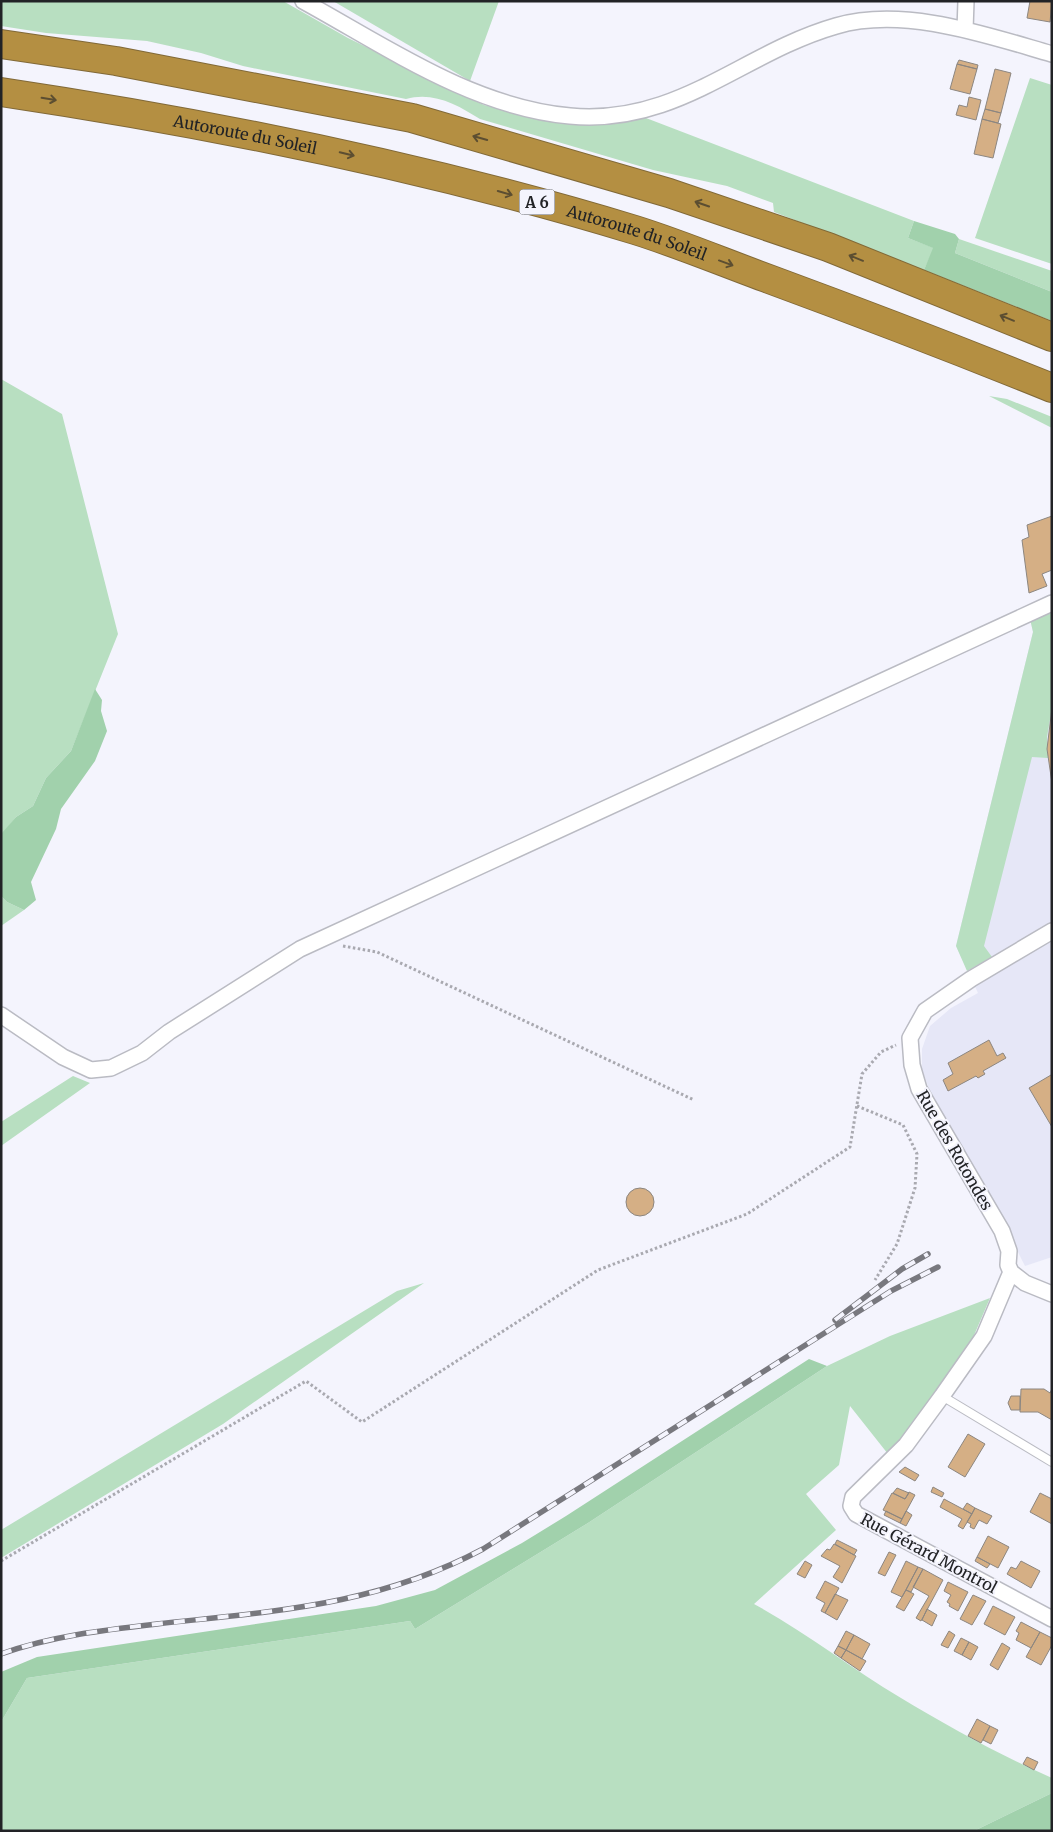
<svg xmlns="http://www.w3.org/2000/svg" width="1053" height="1832" font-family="Merriweather,serif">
	<rect width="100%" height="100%" fill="#f4f4fd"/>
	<path fill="#e6e7f7" d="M 1052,610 L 1052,1257 L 1025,1266 L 976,1170 L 929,1089 L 922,1069 L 922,1049 L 930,1026 L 951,1008 L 978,993 L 956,946 L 1033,632 L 1030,619 Z"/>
	<path fill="#b8dfc1" d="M 1,1 L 283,1 L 348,38 L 484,105 L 522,115 L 574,121 L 646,118 L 914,221 L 908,238 L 934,248 L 924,270 L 774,212 L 773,203 L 727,186 L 653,170 L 480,119 C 458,105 433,91 406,99 L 243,66 L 201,53 L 147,41 L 46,33 L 1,26 Z
		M 333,1 L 499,1 L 470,81 Z
		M 1030,78 L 1052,85 L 1052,264 L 975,238 Z
		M 959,239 L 1052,271 L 1052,292 L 955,253 Z
		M 1,379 L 62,414 L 118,634 L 71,751 L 46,778 L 33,806 L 16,817 L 1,836 Z
		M 989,396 L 1007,399 L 1052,417 L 1052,428 Z
		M 1052,610 L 1052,708 L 1047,737 L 1048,758 L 1032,757 L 984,946 L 992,957 L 967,971 L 956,946 L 1033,632 L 1030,619 Z
		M 1,896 L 7,902 L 24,910 L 1,926 Z
		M 73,1076 L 90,1083 L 1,1146 L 1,1122 Z
		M 424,1283 L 223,1424 L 1,1558 L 1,1530 L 397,1291 Z
		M 990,1298 L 969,1347 L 922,1413 L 888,1454 L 850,1406 L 839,1465 L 806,1494 L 836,1530 L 754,1604 C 805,1632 851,1668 901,1698 C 949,1727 1000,1755 1052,1778 L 1052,1793 L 974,1831 L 1,1831 L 1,1722 L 27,1678 L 410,1621 L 415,1629 L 588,1523 L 827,1366 L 890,1336 Z"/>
	<path fill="#a1d1ac" d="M 914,221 L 955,234 L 959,239 L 955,253 L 1052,292 L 1052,321 L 924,270 L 933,248 L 908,238 Z
		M 95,689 L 102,700 L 101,711 L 107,731 L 95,761 L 61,809 L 56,829 L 31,882 L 36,900 L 24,910 L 7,902 L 1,896 L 2,833 L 16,817 L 33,806 L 46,778 L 71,751 Z
		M 809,1359 L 827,1366 L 588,1523 L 415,1629 L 410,1621 L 27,1678 L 1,1722 L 1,1672 L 37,1657 L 376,1606 L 435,1590 L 522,1543 L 566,1516 Z
		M 1052,1793 L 1052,1831 L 974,1831 Z"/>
	<path fill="#d5af85" stroke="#8c8680" d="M 1030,1 L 1052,1 L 1050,22 L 1027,18 Z
		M 959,60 L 978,65 L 977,69 L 957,64 Z
		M 957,64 L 977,69 L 970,94 L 950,89 Z
		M 995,69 L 1011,73 L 1001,113 L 985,109 Z
		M 969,97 L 981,100 L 976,120 L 956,115 L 959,105 L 967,107 Z
		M 985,109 L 1001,113 L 998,123 L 982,119 Z
		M 982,119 L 1001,124 L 993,158 L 974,154 Z
		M 1052,516 L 1052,570 L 1042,574 L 1047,586 L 1029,593 L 1022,540 L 1029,537 L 1027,525 Z
		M 1052,708 L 1052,783 L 1047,749 Z
		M 989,1040 L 997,1056 L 1003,1053 L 1006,1058 L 983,1071 L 985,1074 L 978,1078 L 976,1076 L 948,1091 L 943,1080 L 953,1074 L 948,1063 Z
		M 1051,1075 L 1052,1076 L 1052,1127 L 1029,1088 Z
		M626 1202a14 14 0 1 1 28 0a14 14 0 1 1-28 0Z
		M 1021,1389 L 1044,1389 L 1050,1393 L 1052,1389 L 1052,1420 L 1038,1412 L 1020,1412 Z
		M 1011,1396 L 1020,1396 L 1020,1410 L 1011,1410 L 1008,1403 Z
		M 968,1434 L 985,1444 L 965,1477 L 948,1467 Z
		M 905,1467 L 919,1475 L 915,1481 L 899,1472 Z
		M 933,1487 L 944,1493 L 942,1497 L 931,1492 Z
		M 897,1488 L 909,1493 L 905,1499 L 893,1493 Z
		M 909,1492 L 915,1495 L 902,1519 L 883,1510 L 892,1493 L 905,1499 Z
		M 1040,1493 L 1052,1499 L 1052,1524 L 1030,1512 Z
		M 944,1499 L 972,1514 L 963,1529 L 958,1526 L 962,1519 L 940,1507 Z
		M 967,1503 L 975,1508 L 972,1514 L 963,1509 Z
		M 975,1508 L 992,1516 L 987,1524 L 979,1520 L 974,1529 L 970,1527 L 971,1524 L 967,1522 Z
		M 886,1511 L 902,1519 L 900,1523 L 884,1515 Z
		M 906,1511 L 912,1515 L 906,1526 L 900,1523 Z
		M 988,1536 L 1009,1547 L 998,1568 L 977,1557 Z
		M 837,1540 L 857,1550 L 854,1555 L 835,1544 Z
		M 834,1544 L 856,1556 L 842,1583 L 833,1577 L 840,1566 L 821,1556 L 827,1549 L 830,1550 Z
		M 889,1552 L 896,1555 L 885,1576 L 878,1573 Z
		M 977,1557 L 990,1564 L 987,1568 L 975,1561 Z
		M 805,1561 L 812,1565 L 805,1578 L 797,1574 Z
		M 906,1561 L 918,1567 L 902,1597 L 891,1592 Z
		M 1021,1561 L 1040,1571 L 1031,1588 L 1007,1574 L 1011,1567 L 1016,1569 Z
		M 918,1567 L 923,1569 L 911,1592 L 906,1590 Z
		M 923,1569 L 943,1580 L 921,1621 L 916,1618 L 929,1596 L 913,1587 Z
		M 825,1581 L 839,1588 L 825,1613 L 821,1611 L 825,1603 L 816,1598 Z
		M 948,1582 L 968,1592 L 958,1611 L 949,1606 L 950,1604 L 947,1602 L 951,1595 L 944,1591 Z
		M 906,1590 L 914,1594 L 904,1611 L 896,1607 Z
		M 835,1594 L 848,1600 L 837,1620 L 825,1613 Z
		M 973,1595 L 986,1601 L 972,1625 L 960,1619 Z
		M 993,1606 L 1015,1617 L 1005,1635 L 984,1624 Z
		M 927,1609 L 937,1615 L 932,1626 L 922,1620 Z
		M 1021,1622 L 1040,1632 L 1031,1648 L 1016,1640 L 1019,1633 L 1016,1631 Z
		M 846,1631 L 854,1635 L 846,1650 L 838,1646 Z
		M 949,1631 L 955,1635 L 948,1648 L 941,1645 Z
		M 1040,1632 L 1052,1638 L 1052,1645 L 1041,1665 L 1026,1657 Z
		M 854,1635 L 870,1644 L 862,1659 L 846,1650 Z
		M 961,1638 L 969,1642 L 962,1655 L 954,1651 Z
		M 969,1642 L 978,1647 L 971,1660 L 962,1655 Z
		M 1002,1643 L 1010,1648 L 998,1670 L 990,1665 Z
		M 838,1646 L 846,1650 L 841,1658 L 834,1653 Z
		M 846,1650 L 866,1661 L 860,1671 L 841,1658 Z
		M 977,1719 L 990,1726 L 981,1743 L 968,1736 Z
		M 990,1726 L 998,1730 L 991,1744 L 983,1740 Z
		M 1027,1757 L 1038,1762 L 1034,1770 L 1023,1764 Z"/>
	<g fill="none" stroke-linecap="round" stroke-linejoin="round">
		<defs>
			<path id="service" d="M 942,1396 L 1052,1462"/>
			<path id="minor" d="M 303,1 C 387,47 472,107 570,116 C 677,126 742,53 836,26 C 904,6 986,35 1052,54
				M 965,30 L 966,1
				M 1052,931 L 971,979 L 925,1011 L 910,1038 L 912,1065 L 919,1089 L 1002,1231 L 1009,1251 L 1008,1265 L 1011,1272 L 1025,1283 L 1052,1294
				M 1,1015 L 63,1057 L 91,1070 L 111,1068 L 142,1053 L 169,1032 L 300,949 L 1052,603
				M 1011,1272 L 984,1336 L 942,1396 L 906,1445 L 853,1497 L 851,1506 L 856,1514 L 1052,1619"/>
			<g id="motorway">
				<path d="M 1,44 L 116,61 L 412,118 L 669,193 L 828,247 L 1052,337"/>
				<path id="s1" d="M 1,92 C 215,124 428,167 635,230 C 680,244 725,263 769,279 C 864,314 958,350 1052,388"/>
			</g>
		</defs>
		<use href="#service" stroke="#babbc3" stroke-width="10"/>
		<use href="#minor" stroke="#babbc3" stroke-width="18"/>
		<use href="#motorway" stroke="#816938" stroke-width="30"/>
		<path stroke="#a9a9b0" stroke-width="3" stroke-dasharray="2.5 2.5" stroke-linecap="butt" d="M 343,946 L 377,952 L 694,1100
			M 857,1106 L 903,1125 L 917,1154 L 915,1188 L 897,1244 L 875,1280
			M 1,1561 L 306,1381 L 362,1422 L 598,1270 L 747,1214 L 850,1147 L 862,1074 L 881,1052 L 896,1045"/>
		<use href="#service" stroke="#fff" stroke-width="8"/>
		<use href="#minor" stroke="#fff" stroke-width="15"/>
		<use href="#motorway" stroke="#b48f42" stroke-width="28"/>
		<defs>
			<path id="rail" d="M 835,1320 L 902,1269 L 928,1254
				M 1,1654 C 51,1636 104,1630 157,1624 C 274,1611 376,1606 483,1549 L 891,1291 L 938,1267"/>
		</defs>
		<use href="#rail" stroke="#78787e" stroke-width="5.5"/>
		<use href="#rail" stroke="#f4f4fd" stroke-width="4" stroke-dasharray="11" stroke-linecap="butt"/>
	</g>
	<defs><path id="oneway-shaft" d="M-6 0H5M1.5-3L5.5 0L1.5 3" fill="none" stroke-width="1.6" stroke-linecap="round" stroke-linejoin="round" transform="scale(1.25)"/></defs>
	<g stroke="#5c4e31">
		<use href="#oneway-shaft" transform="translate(49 99) rotate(9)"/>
		<use href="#oneway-shaft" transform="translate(480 138) rotate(-164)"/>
		<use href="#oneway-shaft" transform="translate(347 154) rotate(14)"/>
		<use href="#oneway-shaft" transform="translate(505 193) rotate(16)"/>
		<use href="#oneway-shaft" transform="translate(702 204) rotate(-161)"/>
		<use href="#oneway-shaft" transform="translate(856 258) rotate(-158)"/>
		<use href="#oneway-shaft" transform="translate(726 263) rotate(20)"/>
		<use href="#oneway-shaft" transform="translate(1007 318) rotate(-158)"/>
	</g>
	<g text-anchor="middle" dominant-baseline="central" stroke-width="4" stroke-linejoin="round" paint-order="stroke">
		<rect fill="#f4f4fd" stroke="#616266" stroke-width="1" x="519.5" y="189.5" width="35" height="25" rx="4"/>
		<g font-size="15" font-weight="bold" fill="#222326">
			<text x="537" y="202">A 6</text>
		</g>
		<g font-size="16" fill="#222326" stroke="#f4f4fd">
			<text stroke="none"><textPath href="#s1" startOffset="248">Autoroute du Soleil</textPath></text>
			<text stroke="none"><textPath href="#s1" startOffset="652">Autoroute du Soleil</textPath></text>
			<text transform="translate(955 1150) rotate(60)">Rue des Rotondes</text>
			<text transform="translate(929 1553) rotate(28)">Rue Gérard Montrol</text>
		</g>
	</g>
	<rect width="1053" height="1832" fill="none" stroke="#222326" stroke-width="5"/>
</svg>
